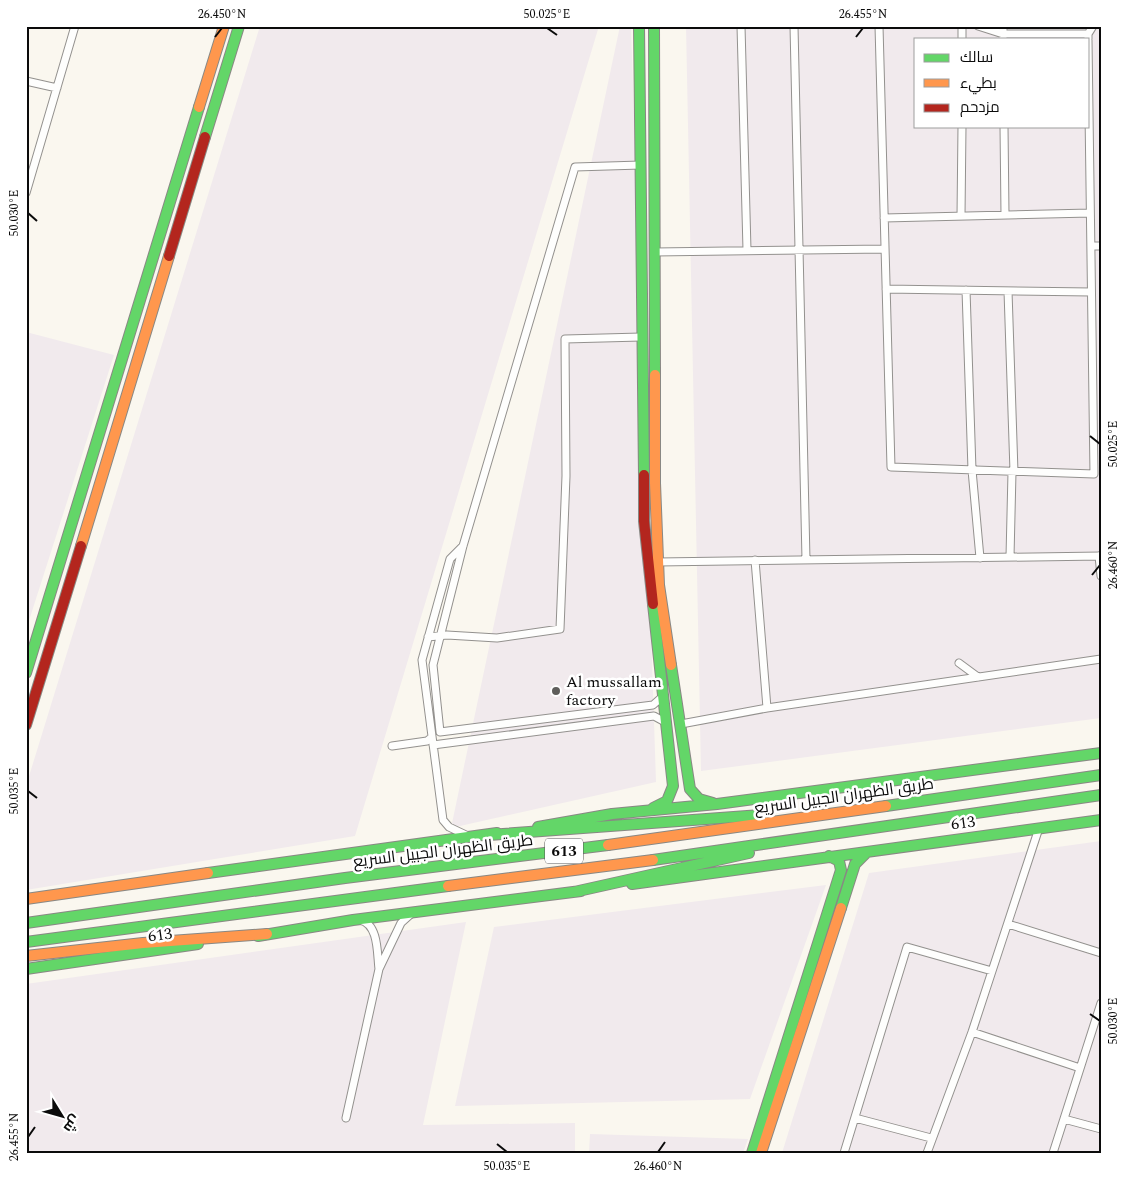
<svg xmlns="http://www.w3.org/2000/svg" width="1127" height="1179" font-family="Spectral,Cairo,serif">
	<rect width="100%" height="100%" fill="#faf7ef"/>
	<path fill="#f1eaed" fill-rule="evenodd" d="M 260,26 L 599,26 L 355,836 L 26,890 L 26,786 Z
		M 620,26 L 631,26 L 656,782 L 451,828 Z
		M 686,26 L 1101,26 L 1101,718 L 701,771 ZM 916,39 L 1088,39 L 1088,126 L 916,126 Z
		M 26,332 L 114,355 L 26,630 Z
		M 1101,841 L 1101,1153 L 782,1153 L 869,873 Z
		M 826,885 L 750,1099 L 455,1106 L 494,927 Z
		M 466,922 L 423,1125 L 575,1123 L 575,1153 L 26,1153 L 26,984 Z
		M 590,1134 L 748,1139 L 743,1153 L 589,1153 Z"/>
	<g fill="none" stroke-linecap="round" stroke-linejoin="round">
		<defs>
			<path id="street" d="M 741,26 L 747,250
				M 794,26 L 806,560
				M 879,26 L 891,467 L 1094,474 L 1088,40
				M 978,26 L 1003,34 L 1088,34 L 1088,39
				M 1088,34 L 1093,26
				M 962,39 L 962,26
				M 1003,39 L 1003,26
				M 26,81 L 57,88
				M 1004,126 L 1005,215
				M 641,165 L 575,167 L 463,546 L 433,665 L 440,732 L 653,705 L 662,697
				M 26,193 L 75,26
				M 961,216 L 962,126
				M 884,218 L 1090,213
				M 1091,246 L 1101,246
				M 655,252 L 885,249
				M 886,289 L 1091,292
				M 966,290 L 972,470 L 980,558
				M 1008,291 L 1014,472
				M 463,546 L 450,559 L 422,660 L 443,820 L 449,827 L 468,836
				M 1099,556 L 1101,576
				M 1010,557 L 1012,472
				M 755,560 L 767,708
				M 658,562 L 1101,556
				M 428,637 L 447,635 L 497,638 L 560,629 L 566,476 L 565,339 L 641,337
				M 959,663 L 978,677
				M 681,724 L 767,708 L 1101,659
				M 433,745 L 654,716 L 665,722
				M 392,746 L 427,741 L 432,737
				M 360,920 C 379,924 377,954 379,969 L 401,923 L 411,914
				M 1008,924 L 1101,953
				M 972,1032 L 1080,1068
				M 346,1118 L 379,969
				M 855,1118 L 931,1138
				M 1064,1119 L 1101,1129
				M 844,1153 L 907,947 L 992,971
				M 927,1153 L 972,1032 L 1039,828
				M 1053,1153 L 1101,1003"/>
			<path id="fast" d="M 639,26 L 644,475
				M 654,26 L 655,375
				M 205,137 L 239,26
				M 671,665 L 690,789 L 699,799 L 713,803
				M 26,673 L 199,107
				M 886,806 L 1101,775
				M 653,808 L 667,801 L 673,786 L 653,604
				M 538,827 L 612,814 L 717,804 L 1101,753
				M 489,835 L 761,815
				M 653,860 L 1101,795
				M 208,873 L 497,833
				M 632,884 L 1101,820
				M 574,892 L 749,853
				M 841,908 L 855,864 L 867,852
				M 26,923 L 345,878 L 608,845
				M 258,936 L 353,920 L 581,891
				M 26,942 L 448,886
				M 26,969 L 198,944
				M 752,1153 L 841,870 L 839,861 L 829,856"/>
			<path id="slow" d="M 199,107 L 224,26
				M 655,375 L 655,483 L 659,585 L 671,665
				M 81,546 L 169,256
				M 608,845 L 886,806
				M 448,886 L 653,860
				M 26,899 L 208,873
				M 26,956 L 143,943 L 267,934
				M 761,1153 L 841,908"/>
			<path id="jam" d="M 169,256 L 205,137
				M 644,475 L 644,521 L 653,604
				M 26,725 L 81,546"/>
		</defs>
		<use href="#street" stroke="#93918e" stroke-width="9"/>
		<use href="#fast" stroke="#898884" stroke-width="12"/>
		<use href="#slow" stroke="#898884" stroke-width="12"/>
		<use href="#jam" stroke="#898884" stroke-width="12"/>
		<use href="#street" stroke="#fefefd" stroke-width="7"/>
		<use href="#fast" stroke="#63d668" stroke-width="10"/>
		<use href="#slow" stroke="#ff974d" stroke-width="10"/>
		<use href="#jam" stroke="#b3261e" stroke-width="10"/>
	</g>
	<path fill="none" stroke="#0b0b0b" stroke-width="2" d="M 547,28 L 557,35M 215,37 L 222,28M 856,37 L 863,28M 28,213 L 37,221M 1090,436 L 1100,444M 1092,575 L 1100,565M 28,791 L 37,798M 1090,1014 L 1100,1021M 28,1137 L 35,1127M 497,1144 L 507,1152M 658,1152 L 665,1142"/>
	<circle fill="#5f5e5b" stroke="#fff" stroke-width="2" cx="556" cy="691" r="5"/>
	<g text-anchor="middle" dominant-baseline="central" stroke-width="5" stroke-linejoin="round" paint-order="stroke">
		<rect fill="#fff" stroke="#545454" stroke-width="1" x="545" y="838.5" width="38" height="25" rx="4"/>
		<g font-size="15" font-weight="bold" fill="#0b0b0b">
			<text x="564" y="851">613</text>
		</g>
		<g font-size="16" fill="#0b0b0b" stroke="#fff" text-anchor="start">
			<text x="566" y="682">Al mussallam<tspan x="566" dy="18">factory</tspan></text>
		</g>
		<g font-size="16" fill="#0b0b0b" stroke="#fff">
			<text transform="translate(844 796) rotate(-8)">طريق الظهران الجبيل السريع</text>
			<text transform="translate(963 823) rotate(-8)">613</text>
			<text transform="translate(443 851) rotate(-7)">طريق الظهران الجبيل السريع</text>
			<text transform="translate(160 935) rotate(-8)">613</text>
		</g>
	</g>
	<rect width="1127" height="1179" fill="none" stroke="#ffffff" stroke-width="55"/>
	<rect x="914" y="38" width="175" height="90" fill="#ffffff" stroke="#9d9d9d"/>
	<rect x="924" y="54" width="25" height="8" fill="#63d668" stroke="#9d9d9d"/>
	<text x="960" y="62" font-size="15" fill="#0b0b0b">سالك</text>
	<rect x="924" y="79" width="25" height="8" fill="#ff974d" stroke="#9d9d9d"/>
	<text x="960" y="88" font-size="15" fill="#0b0b0b">بطيء</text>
	<rect x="924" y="104" width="25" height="8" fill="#b3261e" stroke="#9d9d9d"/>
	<text x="960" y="112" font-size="15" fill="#0b0b0b">مزدحم</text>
	<g transform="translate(62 1116) rotate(127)" stroke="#ffffff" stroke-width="4" paint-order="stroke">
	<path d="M0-4L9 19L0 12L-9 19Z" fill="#0b0b0b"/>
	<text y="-8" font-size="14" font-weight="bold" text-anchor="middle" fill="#0b0b0b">ش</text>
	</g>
	<rect x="28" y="28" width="1072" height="1124" fill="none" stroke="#0b0b0b" stroke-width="2"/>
	<g font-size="12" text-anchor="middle" fill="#0b0b0b">
		<text x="222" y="18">26.450°N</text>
		<text x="547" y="18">50.025°E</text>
		<text x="863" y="18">26.455°N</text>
		<text transform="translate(14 213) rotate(-90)" y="4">50.030°E</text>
		<text transform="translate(1113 444) rotate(-90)" y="4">50.025°E</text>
		<text transform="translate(1113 565) rotate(-90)" y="4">26.460°N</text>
		<text transform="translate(14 791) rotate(-90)" y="4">50.035°E</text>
		<text transform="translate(1113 1021) rotate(-90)" y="4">50.030°E</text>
		<text transform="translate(14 1137) rotate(-90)" y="4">26.455°N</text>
		<text x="507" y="1170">50.035°E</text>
		<text x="658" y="1170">26.460°N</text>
	</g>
</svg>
